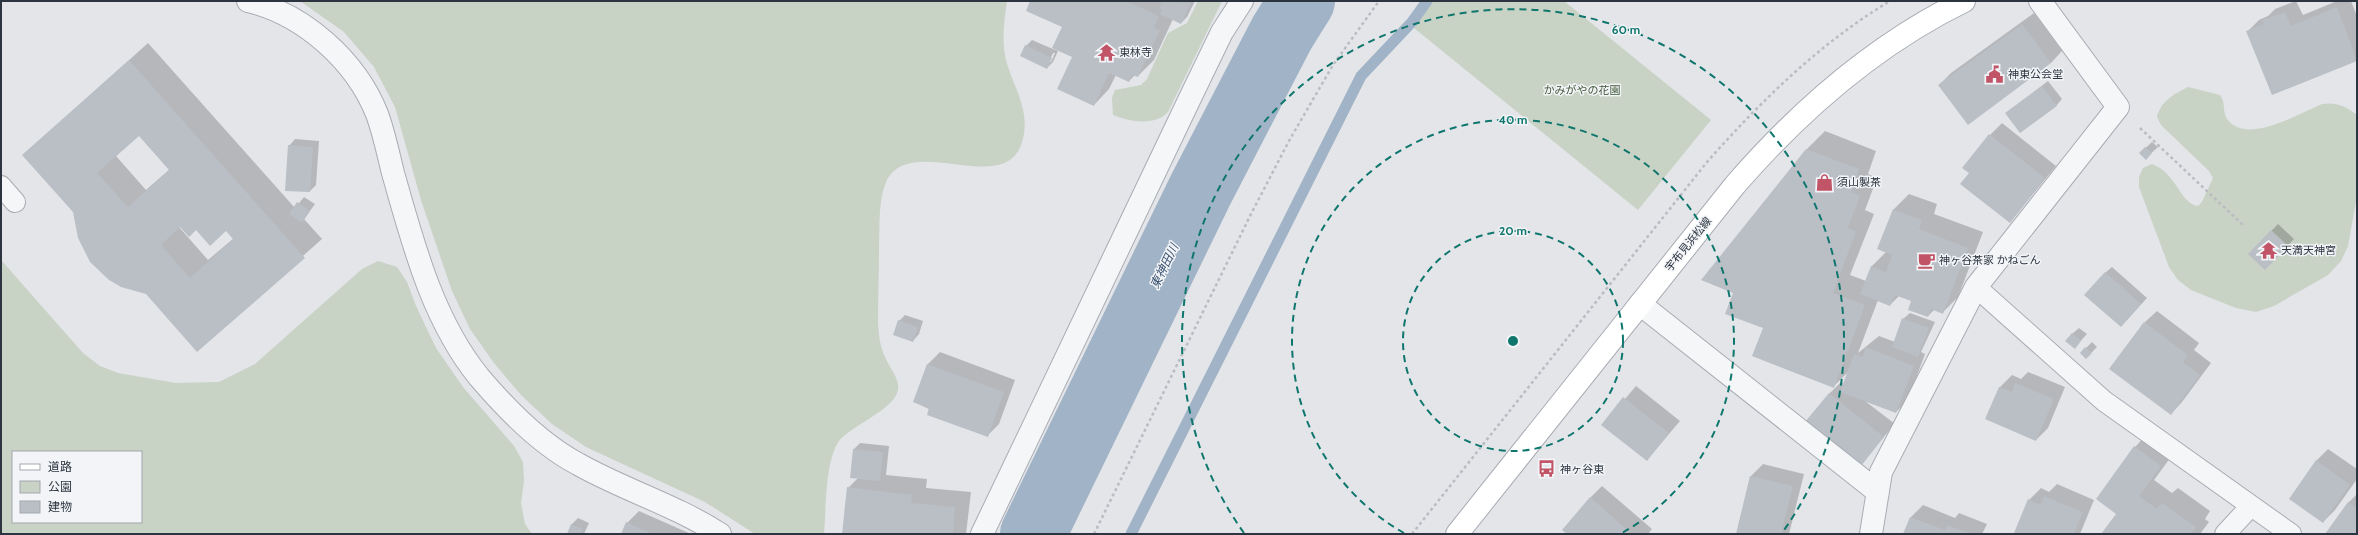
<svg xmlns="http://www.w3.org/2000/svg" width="2358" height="535" font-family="Cabin,'Noto Sans JP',sans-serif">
	<rect width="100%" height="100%" fill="#e3e5e9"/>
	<path fill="#c8d2c5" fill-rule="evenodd" d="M 300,1 L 1007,1 C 1004,22 1001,43 1007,64 C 1016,92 1032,115 1021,145 C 1002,197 909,132 886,182 C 878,202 880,224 879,245 C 879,272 878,298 878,324 C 879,336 880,346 885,357 C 889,367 900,379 898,390 C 894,410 853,424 839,441 C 825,460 826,510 824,534 L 755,534 L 705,502 L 586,447 L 552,424 L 521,395 L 494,363 L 470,329 L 452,291 L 421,200 L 395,107 L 374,67 L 344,32 Z
		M 1198,1 L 1222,1 L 1168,112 C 1156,126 1129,122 1113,115 L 1112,98 L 1115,90 L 1141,85 L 1147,79 L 1168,33 L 1187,23 Z
		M 1433,1 L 1564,1 L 1711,120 L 1638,210 L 1414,28 Z
		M 2188,87 L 2220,95 C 2226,103 2222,111 2227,119 C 2246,146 2300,113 2322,104 C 2337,102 2345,106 2357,115 L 2357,196 L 2348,246 L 2341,261 L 2328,275 L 2274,306 L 2256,312 L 2236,308 L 2191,290 L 2178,280 L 2169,267 L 2139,187 L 2139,177 L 2143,168 L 2152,164 C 2177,173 2179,203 2198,206 L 2202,202 L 2213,178 L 2209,171 L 2161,125 L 2157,117 C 2161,101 2174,94 2188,87 Z
		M 1,260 L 83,353 L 100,366 L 118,373 L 176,383 L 219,382 L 255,364 L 362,269 L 378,261 L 397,267 L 407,282 L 416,306 L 436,348 L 463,387 L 514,446 L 523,462 L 524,481 L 521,503 L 525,524 L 532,534 L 1,534 ZM 13,452 L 141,452 L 141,522 L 13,522 Z"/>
	<path fill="#0003" fill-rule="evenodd" d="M 1032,1 L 1195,1 L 1187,17 L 1181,23 L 1173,19 L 1154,60 L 1138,76 L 1135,75 L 1129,81 L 1116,75 L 1109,89 L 1094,105 L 1074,56 L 1054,48 L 1053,49 L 1058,51 L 1053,62 L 1047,68 L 1026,46 L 1032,40 L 1053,49 L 1063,27 ZM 1053,53 L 1055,53 L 1051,62 L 1049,62 Z
		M 2296,1 L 2303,15 L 2337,1 L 2351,1 L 2357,16 L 2357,60 L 2272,94 L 2247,32 L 2259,20 L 2268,16 L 2275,9 Z
		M 2034,13 L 2062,51 L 2051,63 L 1939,85 L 1951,73 Z
		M 148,43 L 295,208 L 304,197 L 315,204 L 304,219 L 322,239 L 197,350 L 24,155 ZM 139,135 L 170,169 L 146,190 L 116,156 ZM 180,226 L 226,230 L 234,238 L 208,260 L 179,227 Z
		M 2048,81 L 2062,99 L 2056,106 L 2006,113 Z
		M 2002,123 L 2056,166 L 2010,222 L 1971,173 L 1990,135 Z
		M 1825,131 L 1876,151 L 1868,174 L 1877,178 L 1865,210 L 1874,214 L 1850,275 L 1866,281 L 1872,266 L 1887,251 L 1894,209 L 1909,194 L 1937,204 L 1934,214 L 1983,232 L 1958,297 L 1943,312 L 1935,309 L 1928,316 L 1913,301 L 1899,296 L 1890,305 L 1878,300 L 1858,353 L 1879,336 L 1895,342 L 1903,319 L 1910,313 L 1935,322 L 1921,352 L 1925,354 L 1908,400 L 1896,412 L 1865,401 L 1895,424 L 1860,464 L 1829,394 L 1841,382 L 1844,384 L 1849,371 L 1833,387 L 1764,328 L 1735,292 L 1703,280 L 1807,149 Z
		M 295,139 L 319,141 L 316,185 L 310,191 L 289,146 Z
		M 2152,142 L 2158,147 L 2146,158 L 2140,153 Z
		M 2278,224 L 2294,239 L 2265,269 L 2249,254 Z
		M 2112,267 L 2147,298 L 2127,320 L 2105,273 Z
		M 2157,311 L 2199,343 L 2194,350 L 2211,363 L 2182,402 L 2171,414 L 2110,368 L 2145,322 Z
		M 905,315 L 923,321 L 919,334 L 913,341 L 899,321 Z
		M 2079,328 L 2087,334 L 2074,348 L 2072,334 Z
		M 2092,342 L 2097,347 L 2086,358 L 2081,353 Z
		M 940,352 L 1015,380 L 999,424 L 987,436 L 914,402 L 928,364 Z
		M 2028,372 L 2065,387 L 2048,428 L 2036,440 L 1986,419 L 2000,387 L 2012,375 L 2021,379 Z
		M 1636,386 L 1680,421 L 1647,460 L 1603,425 Z
		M 2150,431 L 2176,450 L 2154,480 L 2172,493 L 2178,488 L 2210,511 L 2205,519 L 2209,522 L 2200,534 L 2103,534 L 2117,514 L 2135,447 Z
		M 860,443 L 889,446 L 886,475 L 927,479 L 926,488 L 971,492 L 966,534 L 843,534 L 848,488 L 858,478 L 851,477 L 854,449 Z
		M 2328,449 L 2357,469 L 2357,479 L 2335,510 L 2323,522 L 2316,461 Z
		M 1763,464 L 1804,474 L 1789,534 L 1737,534 L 1751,476 Z
		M 2057,484 L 2094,500 L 2080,534 L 2020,534 L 2015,532 L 2029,500 L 2041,488 L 2049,492 Z
		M 1602,486 L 1652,529 L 1648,534 L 1568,534 L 1590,498 Z
		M 2357,494 L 2357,534 L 2326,534 L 2349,502 Z
		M 1923,505 L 1955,518 L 1959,513 L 1987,524 L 1982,534 L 1905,534 L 1911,517 Z
		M 639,511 L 691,534 L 622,534 L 627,523 Z
		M 578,518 L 589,523 L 584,534 L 568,534 L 572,524 Z"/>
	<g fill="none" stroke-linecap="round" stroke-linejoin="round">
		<path stroke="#a1b3c6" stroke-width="11" d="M 1131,534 L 1361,76 L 1412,22 L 1427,1"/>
		<path stroke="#a1b3c6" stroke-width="66" d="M 1033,534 L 1201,189 L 1282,33 L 1302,1"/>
	</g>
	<path fill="#babfc6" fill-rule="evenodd" d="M 1030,1 L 1126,1 L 1159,16 L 1154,28 L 1160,30 L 1138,77 L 1132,75 L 1129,82 L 1109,73 L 1094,106 L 1057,89 L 1072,57 L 1052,48 L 1062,27 L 1026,11 Z
		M 1162,1 L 1191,3 L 1181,24 L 1160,14 L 1162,10 L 1159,8 Z
		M 2337,7 L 2357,61 L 2272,95 L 2246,31 L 2264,24 L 2262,20 L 2285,12 L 2291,26 Z
		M 2022,24 L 2051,63 L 1968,125 L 1938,85 Z
		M 1025,45 L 1052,58 L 1047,69 L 1020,56 Z
		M 129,60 L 305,258 L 197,352 L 146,294 L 121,287 L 109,280 L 90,262 L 78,238 L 73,212 L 22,155 ZM 139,136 L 169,170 L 128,207 L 97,173 ZM 180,227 L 189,237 L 196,230 L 210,246 L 226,231 L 233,239 L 190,278 L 161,245 Z
		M 2042,86 L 2057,106 L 2020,133 L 2005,113 Z
		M 1989,134 L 2045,178 L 2010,223 L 1960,184 L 1969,173 L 1962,168 Z
		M 288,145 L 313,147 L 310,192 L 285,191 Z
		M 2145,147 L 2152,153 L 2146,160 L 2139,153 Z
		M 1806,149 L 1859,169 L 1851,192 L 1860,196 L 1848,228 L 1856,232 L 1833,293 L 1865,305 L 1834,388 L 1752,356 L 1763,328 L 1725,314 L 1733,293 L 1701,280 Z
		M 297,202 L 310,211 L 302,223 L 289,214 Z
		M 1893,209 L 1922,220 L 1919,229 L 1968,248 L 1943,314 L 1931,309 L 1928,317 L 1908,310 L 1911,301 L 1895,295 L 1890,306 L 1860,294 L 1871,266 L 1886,272 L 1892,255 L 1877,249 Z
		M 2271,230 L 2288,246 L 2265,270 L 2248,254 Z
		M 2105,272 L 2141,304 L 2121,327 L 2084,295 Z
		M 1902,318 L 1929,328 L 1918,357 L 1892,347 Z
		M 898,320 L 918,327 L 913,342 L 893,335 Z
		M 2144,322 L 2188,355 L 2183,362 L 2200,375 L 2171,415 L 2109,369 Z
		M 2072,333 L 2081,341 L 2075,349 L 2065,341 Z
		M 1866,347 L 1914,366 L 1896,413 L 1840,392 L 1854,354 L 1863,357 Z
		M 2085,347 L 2092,353 L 2086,359 L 2080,353 Z
		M 927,364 L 1004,392 L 988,437 L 927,415 L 929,408 L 913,402 Z
		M 2015,383 L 2054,399 L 2036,441 L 1985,419 L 1999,387 L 2012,392 Z
		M 1829,393 L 1884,437 L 1861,466 L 1805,422 Z
		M 1623,397 L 1669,433 L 1647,461 L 1601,425 Z
		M 2134,446 L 2161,466 L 2139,496 L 2157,509 L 2162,503 L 2196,527 L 2191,534 L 2101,534 L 2116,514 L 2096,499 Z
		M 853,449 L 883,452 L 880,481 L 850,478 Z
		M 2316,460 L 2350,485 L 2323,523 L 2289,499 Z
		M 1750,476 L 1793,486 L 1781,534 L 1736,534 Z
		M 847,487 L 912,495 L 911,503 L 955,507 L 953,534 L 842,534 Z
		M 2044,496 L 2083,512 L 2074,534 L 2014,533 L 2028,499 L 2040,505 Z
		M 1590,497 L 1632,534 L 1567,534 L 1562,530 Z
		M 2348,502 L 2357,508 L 2357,534 L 2325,534 Z
		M 1910,517 L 1945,530 L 1947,525 L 1971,534 L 1903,534 Z
		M 626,522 L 653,534 L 621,534 Z
		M 571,524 L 583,529 L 581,534 L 567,534 Z"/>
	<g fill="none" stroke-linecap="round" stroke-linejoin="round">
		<defs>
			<path id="lane" d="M 1,186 L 15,202
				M 1976,287 L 2104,401 L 2291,534
				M 2225,534 L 2251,506"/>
			<path id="street" d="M 248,1 C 304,14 356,61 377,114 C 384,133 388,153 393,173 C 413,243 432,319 479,377 C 507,410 540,444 578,464 C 624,490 675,505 720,534
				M 1640,304 L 1878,492
				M 982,534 L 1192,94 L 1222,32 L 1242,1
				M 1871,534 L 1881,472 L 1976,287 L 2118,107 L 2040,1"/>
			<path id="secondary" d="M 1457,534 L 1735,185 C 1800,110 1874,45 1964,1"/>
		</defs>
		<use href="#lane" stroke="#a8acb3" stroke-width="22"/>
		<use href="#street" stroke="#a8acb3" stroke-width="24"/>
		<use href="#secondary" stroke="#a8acb3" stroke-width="24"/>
		<path stroke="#b9bcc1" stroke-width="2.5" stroke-dasharray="3 3" stroke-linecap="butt" d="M 2140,128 L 2243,225
			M 1094,534 L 1251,214 L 1290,139 L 1333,65 L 1379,1
			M 1412,534 L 1707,162 C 1761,101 1820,43 1890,1"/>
		<use href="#lane" stroke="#f5f6f8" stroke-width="20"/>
		<use href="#street" stroke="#f5f6f8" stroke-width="22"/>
		<use href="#secondary" stroke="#fff" stroke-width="22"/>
	</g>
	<g fill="none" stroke="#0f766e" stroke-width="2" stroke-dasharray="7 5">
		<circle cx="1513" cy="341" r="110"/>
		<path d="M1404 533A221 221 0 1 1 1622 533"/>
		<path d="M1244 533A331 331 0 1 1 1782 533"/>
	</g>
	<defs>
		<symbol id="temple-bare" viewBox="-9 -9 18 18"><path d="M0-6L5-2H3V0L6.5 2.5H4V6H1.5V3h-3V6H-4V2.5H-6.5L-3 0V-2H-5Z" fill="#c15567" stroke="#f2f4f7" stroke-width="2.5" paint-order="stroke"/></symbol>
		<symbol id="civic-bare" viewBox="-9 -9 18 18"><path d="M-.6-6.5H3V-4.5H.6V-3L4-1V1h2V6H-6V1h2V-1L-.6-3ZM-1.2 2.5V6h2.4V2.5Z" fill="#c15567" stroke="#f2f4f7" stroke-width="2.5" paint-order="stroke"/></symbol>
		<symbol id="shop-bare" viewBox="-9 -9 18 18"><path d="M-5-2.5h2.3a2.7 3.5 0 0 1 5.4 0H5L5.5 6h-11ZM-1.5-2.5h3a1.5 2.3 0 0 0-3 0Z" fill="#c15567" stroke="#f2f4f7" stroke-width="2.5" paint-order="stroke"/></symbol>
		<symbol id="cafe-bare" viewBox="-9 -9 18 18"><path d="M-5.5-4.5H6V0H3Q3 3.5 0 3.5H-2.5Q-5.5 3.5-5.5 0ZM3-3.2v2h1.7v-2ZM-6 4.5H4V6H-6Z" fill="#c15567" stroke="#f2f4f7" stroke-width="2.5" paint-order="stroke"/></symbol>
		<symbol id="bus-bare" viewBox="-9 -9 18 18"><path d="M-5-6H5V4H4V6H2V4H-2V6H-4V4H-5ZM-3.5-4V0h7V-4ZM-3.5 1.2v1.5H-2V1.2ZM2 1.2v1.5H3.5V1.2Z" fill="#c15567" stroke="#f2f4f7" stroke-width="2.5" paint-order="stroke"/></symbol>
	</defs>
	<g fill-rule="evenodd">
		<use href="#temple-bare" x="1094" y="40" width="25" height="25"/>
		<use href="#civic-bare" x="1982" y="62" width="25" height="25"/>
		<use href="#shop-bare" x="1812" y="170" width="25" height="25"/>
		<use href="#temple-bare" x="2256" y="238" width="25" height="25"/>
		<use href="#cafe-bare" x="1914" y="248" width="25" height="25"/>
		<use href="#bus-bare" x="1534" y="456" width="25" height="25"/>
	</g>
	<g text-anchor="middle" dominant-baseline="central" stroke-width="3" stroke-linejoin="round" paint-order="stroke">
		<g font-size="11" fill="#2c3440" stroke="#f2f4f7" text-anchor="start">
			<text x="1119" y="52">東林寺</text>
			<text x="2008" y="74">神東公会堂</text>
			<text x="1837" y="182">須山製茶</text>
			<text x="2281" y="250">天満天神宮</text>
			<text x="1939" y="260">神ヶ谷茶家 かねごん</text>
			<text x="1560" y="469">神ヶ谷東</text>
		</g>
		<g font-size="11" fill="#415a3b" stroke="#f2f4f7">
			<text x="1582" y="90">かみがやの花園</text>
		</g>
		<g font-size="11" fill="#2c3440" stroke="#f2f4f7">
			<text transform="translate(1688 244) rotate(-51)">宇布見浜松線</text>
		</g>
		<g font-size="12" font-style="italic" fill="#3a5370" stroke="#f2f4f7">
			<text transform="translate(1164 266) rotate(-64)">東神田川</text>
		</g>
	</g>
	<circle cx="1513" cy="341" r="6" fill="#0f766e" stroke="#f2f4f7" stroke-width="2"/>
	<g font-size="12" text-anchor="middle" font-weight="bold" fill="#0f766e" stroke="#f2f4f7" stroke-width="3" stroke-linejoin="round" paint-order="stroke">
		<text x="1626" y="34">60 m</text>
		<text x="1513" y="124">40 m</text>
		<text x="1513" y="235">20 m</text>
	</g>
	<rect width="2358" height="535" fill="none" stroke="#2c3440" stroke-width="4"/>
	<rect x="12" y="451" width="130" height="72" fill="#f2f4f7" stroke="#a3a7ae"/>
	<rect x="20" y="464" width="20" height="6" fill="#ffffff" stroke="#a3a7ae"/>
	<text x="48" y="471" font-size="12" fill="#2c3440">道路</text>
	<rect x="20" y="481" width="20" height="12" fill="#c8d2c5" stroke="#a3a7ae"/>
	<text x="48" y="491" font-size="12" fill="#2c3440">公園</text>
	<rect x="20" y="501" width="20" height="12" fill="#babfc6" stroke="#a3a7ae"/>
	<text x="48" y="511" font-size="12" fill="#2c3440">建物</text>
</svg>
